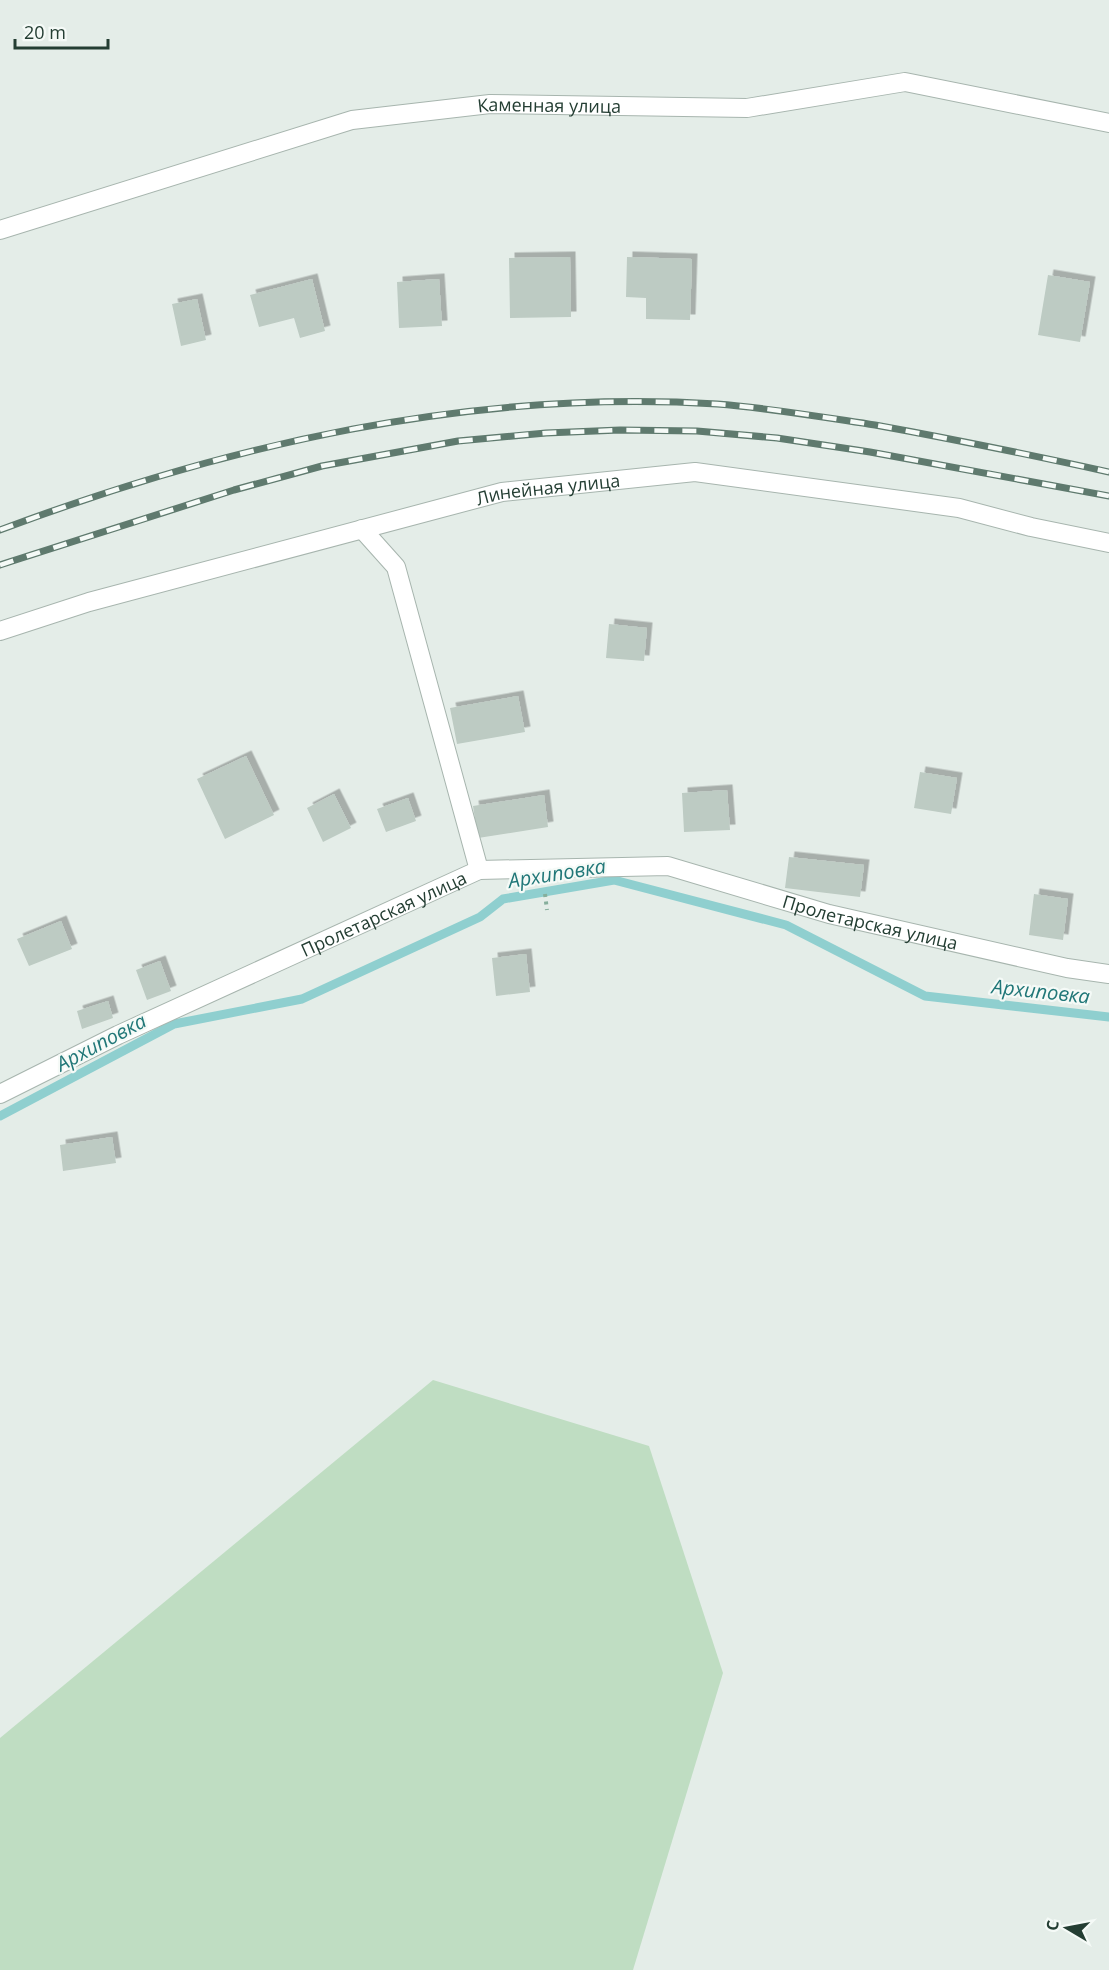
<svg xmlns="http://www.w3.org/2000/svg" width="1109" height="1970" font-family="'Open Sans',sans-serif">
	<defs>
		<filter id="shadow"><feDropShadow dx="5.5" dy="-5.5" stdDeviation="0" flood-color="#0004"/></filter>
	</defs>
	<rect width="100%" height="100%" fill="#e4ede8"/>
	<path fill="#bfddc2" d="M 433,1380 L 649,1446 L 723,1673 L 633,1970 L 0,1970 L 0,1738 Z"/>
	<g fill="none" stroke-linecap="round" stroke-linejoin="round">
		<path stroke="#8fcfcf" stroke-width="9" d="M 0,1116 L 174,1024 L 302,999 L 480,917 L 503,899 L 614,880 L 786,925 L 925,996 L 1109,1017"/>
	</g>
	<path fill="#bdcbc3" filter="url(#shadow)" d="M 570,257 L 571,317 L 510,318 L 509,258 Z
		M 627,257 L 692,259 L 690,320 L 646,319 L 646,298 L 626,297 Z
		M 1048,275 L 1090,282 L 1080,342 L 1038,335 Z
		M 312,279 L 325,331 L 300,338 L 294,318 L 259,327 L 250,295 Z
		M 439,279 L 442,326 L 399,328 L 397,282 Z
		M 197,299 L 206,340 L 181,346 L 172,304 Z
		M 609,624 L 647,628 L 644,661 L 606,658 Z
		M 518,696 L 525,732 L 457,744 L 450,708 Z
		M 246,756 L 274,815 L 225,839 L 197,779 Z
		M 920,772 L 957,778 L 951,814 L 914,808 Z
		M 727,790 L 730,830 L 684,832 L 682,793 Z
		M 334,794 L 351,828 L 323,842 L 307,808 Z
		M 544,795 L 548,827 L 478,838 L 473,806 Z
		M 408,798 L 416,821 L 386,832 L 377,809 Z
		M 789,857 L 864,865 L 860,897 L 785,888 Z
		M 1034,894 L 1068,899 L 1063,940 L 1029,935 Z
		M 61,921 L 72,949 L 29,966 L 17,939 Z
		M 526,954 L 530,992 L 496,996 L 492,958 Z
		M 160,961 L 171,991 L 147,1000 L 136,970 Z
		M 108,1001 L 113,1018 L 82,1029 L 77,1011 Z
		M 112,1137 L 116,1163 L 63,1171 L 60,1145 Z"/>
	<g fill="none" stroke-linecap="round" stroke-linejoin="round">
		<defs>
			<g id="service">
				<path d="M 362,529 L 396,567 L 479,870"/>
				<path id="s1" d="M 0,1094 L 118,1035 L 479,870 L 668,866 L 829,914 L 1067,968 L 1109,974"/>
			</g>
			<g id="minor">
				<path id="s2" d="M 0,230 L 352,120 L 490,104 L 747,108 L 905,82 L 1109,123"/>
				<path id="s3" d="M 0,631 L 89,602 L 502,492 L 695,472 L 959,508 L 1031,527 L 1109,543"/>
			</g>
		</defs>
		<use href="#service" stroke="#a7b5ae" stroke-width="20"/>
		<use href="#minor" stroke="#a7b5ae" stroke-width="20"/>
		<path stroke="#86af9c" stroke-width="4" stroke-dasharray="3 4.5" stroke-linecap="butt" d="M 545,894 L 547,910"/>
		<use href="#service" stroke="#fff" stroke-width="18"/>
		<use href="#minor" stroke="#fff" stroke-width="18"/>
		<defs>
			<path id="rail" d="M 0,530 C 229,444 471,389 717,404 C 770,408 822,417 875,425 C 953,439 1031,455 1109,472
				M 0,565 L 234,490 L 322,466 L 458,441 L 546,433 L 620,430 L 697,431 L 777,438 L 870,452 L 1109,496"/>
		</defs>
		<use href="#rail" stroke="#5f7a6e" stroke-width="7"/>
		<use href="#rail" stroke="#f5faf7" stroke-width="4.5" stroke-dasharray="14" stroke-linecap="butt"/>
	</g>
	<g text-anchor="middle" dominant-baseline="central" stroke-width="4.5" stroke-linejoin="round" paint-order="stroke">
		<g font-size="18" fill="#243e33" stroke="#f5faf7">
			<text stroke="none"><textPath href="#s2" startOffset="567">Каменная улица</textPath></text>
			<text stroke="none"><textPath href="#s3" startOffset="567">Линейная улица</textPath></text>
			<text stroke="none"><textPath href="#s1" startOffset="424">Пролетарская улица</textPath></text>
			<text stroke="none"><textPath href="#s1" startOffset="928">Пролетарская улица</textPath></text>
		</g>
		<g font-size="20" font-style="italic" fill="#217778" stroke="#f5faf7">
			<text transform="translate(557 873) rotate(-9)">Архиповка</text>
			<text transform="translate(1041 991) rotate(6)">Архиповка</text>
			<text transform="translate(101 1042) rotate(-28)">Архиповка</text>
		</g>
	</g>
	<g transform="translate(1067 1928) rotate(280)" stroke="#f5faf7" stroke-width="4.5" paint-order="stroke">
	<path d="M0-4.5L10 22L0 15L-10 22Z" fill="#243e33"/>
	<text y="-9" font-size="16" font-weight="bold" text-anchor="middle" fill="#243e33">С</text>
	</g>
	<path d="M15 39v9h93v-9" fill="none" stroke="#243e33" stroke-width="3"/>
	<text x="24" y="39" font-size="18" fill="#243e33" stroke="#f5faf7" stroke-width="4.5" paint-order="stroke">20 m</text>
</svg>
